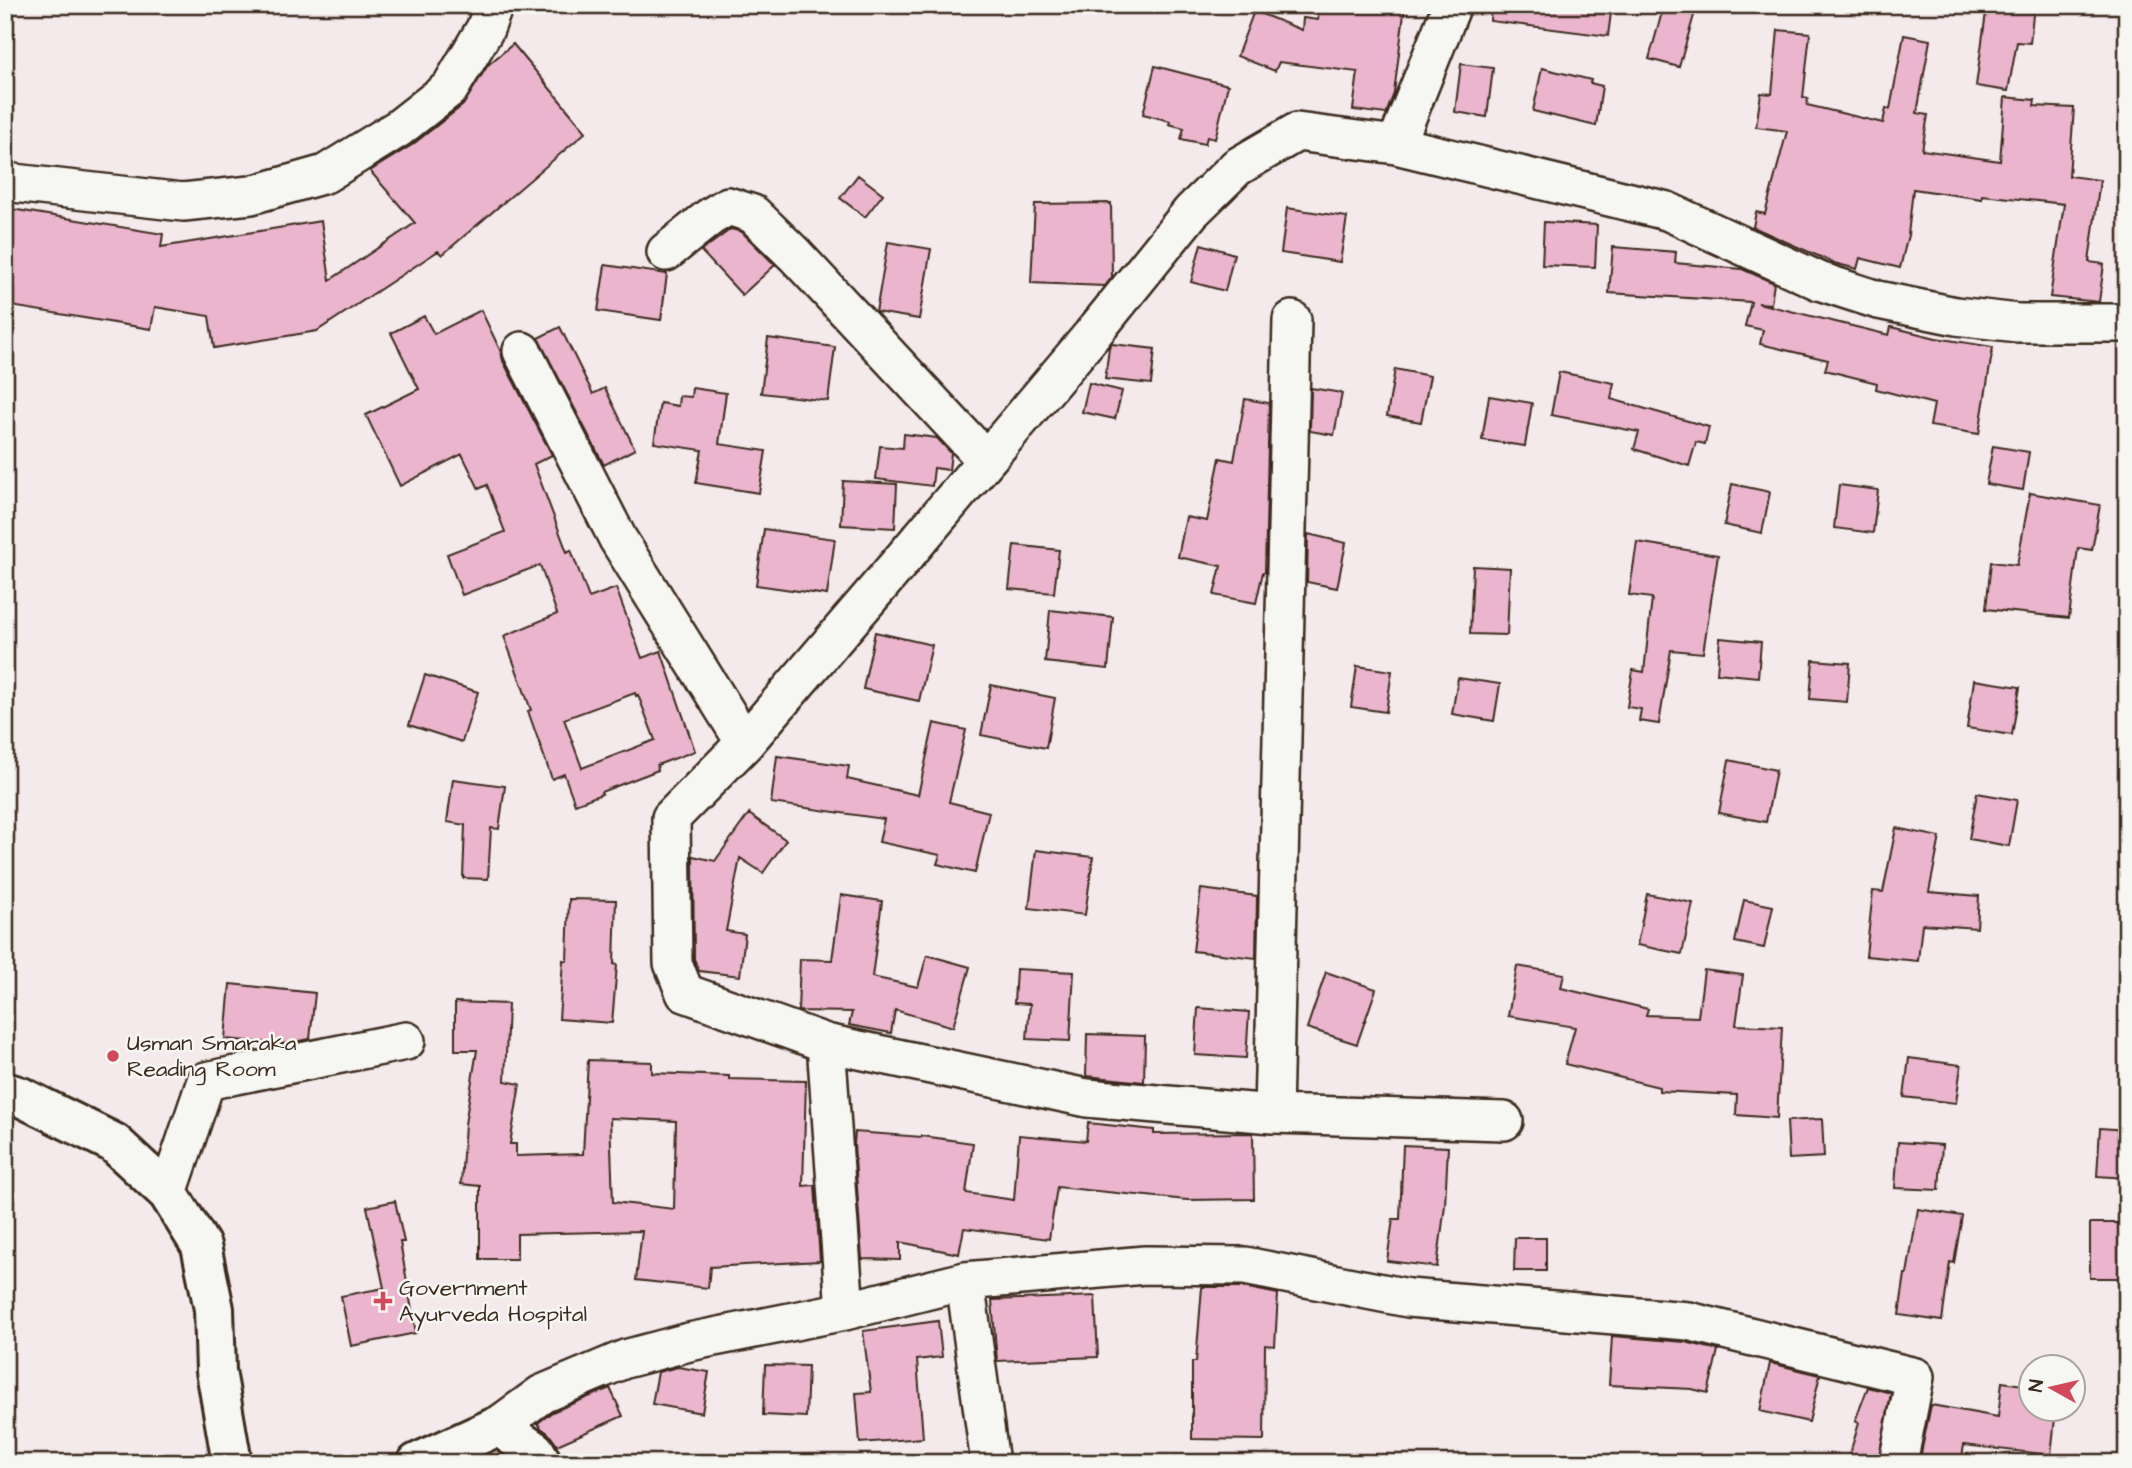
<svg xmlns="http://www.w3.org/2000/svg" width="2132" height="1468" font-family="'Architects Daughter',sans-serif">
	<rect width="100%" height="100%" fill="#f4e9eb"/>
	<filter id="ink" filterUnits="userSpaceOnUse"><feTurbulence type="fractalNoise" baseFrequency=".0143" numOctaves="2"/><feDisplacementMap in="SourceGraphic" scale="14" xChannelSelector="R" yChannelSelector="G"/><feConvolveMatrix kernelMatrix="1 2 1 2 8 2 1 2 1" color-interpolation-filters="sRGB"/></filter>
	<g filter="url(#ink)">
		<path fill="#ebb5cd" stroke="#3b2a1e" stroke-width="2" fill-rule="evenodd" d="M 1320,5 L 1405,5 L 1394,93 L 1386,114 L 1353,110 L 1358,72 L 1279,62 L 1275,71 L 1237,56 L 1254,11 L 1302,30 L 1303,18 L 1318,20 Z
			M 1491,5 L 1612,5 L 1608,36 L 1490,21 Z
			M 1664,5 L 1697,5 L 1679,67 L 1649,59 Z
			M 1987,5 L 2034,5 L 2030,43 L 2017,42 L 2008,91 L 1976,86 Z
			M 1778,30 L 1810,33 L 1803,98 L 1808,98 L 1807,105 L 1883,123 L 1886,108 L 1890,109 L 1904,35 L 1930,40 L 1917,113 L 1928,115 L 1922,150 L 2000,161 L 2005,97 L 2035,100 L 2034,106 L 2074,108 L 2069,176 L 2100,180 L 2089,262 L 2104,264 L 2099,302 L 2050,297 L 2064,204 L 1982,195 L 1982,199 L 1913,189 L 1908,235 L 1900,268 L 1860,258 L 1857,269 L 1834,263 L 1753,227 L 1756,212 L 1765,214 L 1787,131 L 1756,127 L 1761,93 L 1772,94 Z
			M 513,44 L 586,132 L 442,255 L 438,251 L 317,331 L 214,348 L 209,316 L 155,307 L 151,329 L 5,305 L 5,208 L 163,234 L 161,247 L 321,221 L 330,280 L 415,223 L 370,171 L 412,145 L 463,105 L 488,65 Z
			M 1461,64 L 1493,68 L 1487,117 L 1455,112 Z
			M 1155,66 L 1228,85 L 1215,139 L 1207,137 L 1205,144 L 1181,139 L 1184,128 L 1169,124 L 1170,121 L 1143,114 Z
			M 1542,68 L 1591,80 L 1590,83 L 1602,86 L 1596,126 L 1533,111 Z
			M 858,175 L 883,194 L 865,217 L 840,198 Z
			M 1111,203 L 1112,277 L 1105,286 L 1031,283 L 1035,204 Z
			M 1287,208 L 1347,217 L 1340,262 L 1281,253 Z
			M 1544,222 L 1597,225 L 1595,267 L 1542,265 Z
			M 731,229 L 742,232 L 775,265 L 742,295 L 701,251 Z
			M 888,242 L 931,249 L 919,319 L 876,312 Z
			M 1201,244 L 1234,254 L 1225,291 L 1191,282 Z
			M 1613,247 L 1676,252 L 1675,263 L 1742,269 L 1774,283 L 1771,304 L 1758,303 L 1889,335 L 1891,327 L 1936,338 L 1993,347 L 1979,434 L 1930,426 L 1934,404 L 1876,389 L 1877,383 L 1825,370 L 1828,360 L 1760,344 L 1763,330 L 1745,326 L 1751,302 L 1609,293 Z
			M 605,265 L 667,274 L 661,320 L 598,311 Z
			M 481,310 L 501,352 L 503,361 L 552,455 L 534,464 L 567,552 L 571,550 L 589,598 L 616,588 L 642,658 L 661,651 L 695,751 L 657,765 L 658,770 L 601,792 L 602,794 L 575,804 L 564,774 L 552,779 L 528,711 L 531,710 L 504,636 L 557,614 L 540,565 L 462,595 L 447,554 L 505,532 L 487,485 L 479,489 L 462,454 L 400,486 L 366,415 L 419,389 L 391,333 L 424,316 L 434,334 ZM 635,693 L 636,696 L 638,695 L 655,740 L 582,768 L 564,719 Z
			M 560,327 L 593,394 L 605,388 L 635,449 L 604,465 L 538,338 Z
			M 768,338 L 835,347 L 828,401 L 761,393 Z
			M 1112,344 L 1155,349 L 1151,384 L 1105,379 L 1109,348 Z
			M 1395,369 L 1430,376 L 1421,422 L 1387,416 Z
			M 1559,372 L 1614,383 L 1611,399 L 1709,427 L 1705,444 L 1696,442 L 1689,466 L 1634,449 L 1639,432 L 1551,415 Z
			M 1089,383 L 1122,391 L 1115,419 L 1082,412 Z
			M 692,388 L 726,393 L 719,444 L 766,451 L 759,493 L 696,483 L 702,450 L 654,443 L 660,403 L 678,406 L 679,396 L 691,397 Z
			M 1311,388 L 1342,393 L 1334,435 L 1310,431 Z
			M 1489,396 L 1532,403 L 1525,446 L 1482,440 Z
			M 1245,399 L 1269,403 L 1265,572 L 1263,572 L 1256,603 L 1214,595 L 1221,566 L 1178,557 L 1186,517 L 1207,521 L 1220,458 L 1234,461 Z
			M 904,434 L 937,438 L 951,453 L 949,470 L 934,468 L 932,486 L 876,479 L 880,446 L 903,448 Z
			M 1993,446 L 2029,452 L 2023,490 L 1986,484 Z
			M 843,481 L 897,484 L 895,528 L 841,525 Z
			M 1732,484 L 1770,492 L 1762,533 L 1724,525 Z
			M 1839,485 L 1878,490 L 1873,533 L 1834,528 Z
			M 2030,493 L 2100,505 L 2092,550 L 2078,548 L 2069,618 L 1986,609 L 1991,562 L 2017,565 Z
			M 764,529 L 835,539 L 827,595 L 756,585 Z
			M 1308,534 L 1346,543 L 1337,588 L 1307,582 Z
			M 1637,542 L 1718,555 L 1703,653 L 1671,650 L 1659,724 L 1639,721 L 1641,709 L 1627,707 L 1633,670 L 1644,672 L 1652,598 L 1629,595 Z
			M 1014,545 L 1059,550 L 1054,593 L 1009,589 Z
			M 1473,566 L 1510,568 L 1507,635 L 1470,634 Z
			M 1050,610 L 1113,617 L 1108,669 L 1045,662 Z
			M 875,632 L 932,645 L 919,701 L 863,689 Z
			M 1720,638 L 1761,642 L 1758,677 L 1717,673 Z
			M 1813,660 L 1850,663 L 1847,702 L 1810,699 Z
			M 1357,666 L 1392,671 L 1386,712 L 1351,707 Z
			M 425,675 L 478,692 L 462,742 L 409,725 Z
			M 1458,678 L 1500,684 L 1494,721 L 1452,714 Z
			M 1974,680 L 2020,687 L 2012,735 L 1967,728 Z
			M 991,685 L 1055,698 L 1046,748 L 981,735 Z
			M 934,723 L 966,730 L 949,802 L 989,812 L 975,873 L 937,864 L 940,855 L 879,842 L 884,819 L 771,803 L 777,756 L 849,766 L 847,779 L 918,795 Z
			M 1729,760 L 1776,770 L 1766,822 L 1719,813 Z
			M 453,779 L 505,786 L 499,829 L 491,828 L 488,879 L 463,878 L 465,825 L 447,822 Z
			M 1977,793 L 2017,800 L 2009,846 L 1969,839 Z
			M 750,812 L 749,814 L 786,840 L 763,873 L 740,858 L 726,931 L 745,934 L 740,976 L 699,971 L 694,959 L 693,856 L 715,861 Z
			M 1896,828 L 1940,837 L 1929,892 L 1979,896 L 1977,928 L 1922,924 L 1918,961 L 1866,956 L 1873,891 L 1883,892 Z
			M 1036,850 L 1093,857 L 1085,915 L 1029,908 Z
			M 1201,889 L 1257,896 L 1256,958 L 1193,951 Z
			M 1647,894 L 1693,903 L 1682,954 L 1637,945 Z
			M 841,895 L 882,901 L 872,977 L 918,987 L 927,955 L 970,967 L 953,1027 L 895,1010 L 891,1033 L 849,1025 L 852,1012 L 798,1011 L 800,959 L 832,960 Z
			M 569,899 L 616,900 L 614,964 L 617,965 L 612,1023 L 559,1019 L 563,960 L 567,961 Z
			M 1744,900 L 1773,906 L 1764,948 L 1735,942 Z
			M 1517,966 L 1564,974 L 1561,988 L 1648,1009 L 1646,1015 L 1698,1017 L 1704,970 L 1743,975 L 1736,1025 L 1782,1027 L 1777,1118 L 1736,1115 L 1737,1095 L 1659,1091 L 1659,1087 L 1565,1064 L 1575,1027 L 1508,1016 Z
			M 1016,969 L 1074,972 L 1070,1041 L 1027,1039 L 1030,1004 L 1014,1003 Z
			M 1326,972 L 1376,989 L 1357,1044 L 1307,1028 Z
			M 230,984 L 315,993 L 310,1039 L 282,1044 L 225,1039 Z
			M 455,1002 L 508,1004 L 505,1081 L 520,1084 L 510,1144 L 516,1144 L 516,1156 L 583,1154 L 588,1060 L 652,1062 L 652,1073 L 729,1076 L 729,1079 L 806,1081 L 803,1186 L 815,1185 L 820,1261 L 710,1267 L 708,1288 L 636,1280 L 642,1231 L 517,1234 L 517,1259 L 480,1259 L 480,1186 L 461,1184 L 465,1124 L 477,1050 L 455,1050 ZM 610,1118 L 676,1121 L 674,1209 L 613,1202 Z
			M 1198,1008 L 1249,1012 L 1246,1058 L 1195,1055 Z
			M 1087,1034 L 1145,1036 L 1144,1082 L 1086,1076 Z
			M 1909,1058 L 1961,1065 L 1956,1103 L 1904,1097 Z
			M 1822,1119 L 1824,1157 L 1789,1159 L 1787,1121 Z
			M 1088,1123 L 1154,1130 L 1154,1134 L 1253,1133 L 1254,1199 L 1187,1200 L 1057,1187 L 1049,1239 L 964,1228 L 959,1254 L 900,1242 L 900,1260 L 862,1259 L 854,1144 L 855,1132 L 922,1137 L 922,1136 L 973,1143 L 966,1193 L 1014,1200 L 1019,1135 L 1086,1141 Z
			M 2100,1128 L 2127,1130 L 2127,1178 L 2097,1176 Z
			M 1898,1142 L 1942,1145 L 1939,1190 L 1895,1188 Z
			M 1403,1145 L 1448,1147 L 1445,1205 L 1437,1267 L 1387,1261 L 1393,1219 L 1400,1219 Z
			M 395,1201 L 404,1242 L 400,1242 L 416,1333 L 351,1346 L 341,1296 L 384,1288 L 367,1207 Z
			M 1918,1209 L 1962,1216 L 1954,1263 L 1950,1262 L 1942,1321 L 1899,1315 L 1905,1274 L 1907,1274 Z
			M 2090,1223 L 2127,1223 L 2127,1278 L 2090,1278 Z
			M 1515,1238 L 1546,1238 L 1546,1271 L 1514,1271 Z
			M 1202,1287 L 1243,1287 L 1278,1294 L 1275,1346 L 1265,1345 L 1264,1440 L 1192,1439 L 1192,1362 L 1196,1362 Z
			M 1095,1296 L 1098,1357 L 997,1361 L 992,1300 Z
			M 938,1321 L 942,1357 L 917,1360 L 923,1438 L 860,1443 L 856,1393 L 871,1392 L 863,1331 Z
			M 1612,1336 L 1685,1342 L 1718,1350 L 1708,1393 L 1692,1389 L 1609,1385 Z
			M 1770,1363 L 1820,1375 L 1809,1422 L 1760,1411 Z
			M 765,1365 L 808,1366 L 806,1417 L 763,1415 Z
			M 678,1367 L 709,1372 L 702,1413 L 652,1404 L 658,1372 Z
			M 2002,1382 L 2031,1386 L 2031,1409 L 2056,1409 L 2051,1455 L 1964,1445 L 1961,1463 L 1919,1463 L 1931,1405 L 1998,1417 Z
			M 1868,1387 L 1891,1393 L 1878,1463 L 1847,1463 L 1859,1423 L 1855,1421 Z
			M 610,1388 L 623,1416 L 557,1445 L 548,1433 L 541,1428 L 538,1423 L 552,1412 Z"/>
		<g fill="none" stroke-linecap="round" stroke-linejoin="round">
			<defs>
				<path id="minor" d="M 1396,145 L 1452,5
					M 5,182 L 183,202 L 251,195 L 325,174 L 399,128 L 450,88 L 485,29 L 494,5
					M 666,252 L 710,217 L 728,206 L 753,214 L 795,255 L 986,460
					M 522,351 L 618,539 L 745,743
					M 826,1043 L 845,1311
					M 1273,1114 L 1292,320
					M 1504,1121 L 1273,1114 L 1087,1098 L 826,1043 L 685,993 L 673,963 L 671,818 L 745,743 L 895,568 L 1091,336 L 1191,212 L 1237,167 L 1297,132 L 1396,145 L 1667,211 L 1819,281 L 1878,300 L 1956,316 L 2018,323 L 2127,323
					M 168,1193 L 206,1081 L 406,1041
					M 965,1281 L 990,1463
					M 498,1426 L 542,1394 L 625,1359 L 689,1342 L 845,1311 L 965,1281 L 1145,1265 L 1245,1266 L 1408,1298 L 1688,1321 L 1915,1377 L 1898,1463"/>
				<path id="major" d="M 5,1092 L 21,1097 L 114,1143 L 168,1193 L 201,1246 L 214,1309 L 216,1371 L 232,1463
					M 417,1463 L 498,1426 L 535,1451 L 542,1463"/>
			</defs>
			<use href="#minor" stroke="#3b2a1e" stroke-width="42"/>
			<use href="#major" stroke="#3b2a1e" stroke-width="44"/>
			<use href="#minor" stroke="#f6f6f2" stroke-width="37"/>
			<use href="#major" stroke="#f6f6f2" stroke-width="38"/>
		</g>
	</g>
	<g fill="#d1495b" stroke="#f6f6f2" stroke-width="2.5">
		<circle cx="113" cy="1056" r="7"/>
		<path d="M379.5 1290.5h7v7h7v7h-7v7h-7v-7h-7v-7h7z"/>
	</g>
	<g text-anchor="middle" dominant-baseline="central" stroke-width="5" stroke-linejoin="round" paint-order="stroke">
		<g font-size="23" fill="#3b2a1e" stroke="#f6f6f2" text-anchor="start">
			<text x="127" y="1043">Usman Smaraka<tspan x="127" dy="26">Reading Room</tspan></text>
			<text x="399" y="1288">Government<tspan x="399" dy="26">Ayurveda Hospital</tspan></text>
		</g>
	</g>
	<rect width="2132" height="1468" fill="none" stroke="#f6f6f2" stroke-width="28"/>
	<rect x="14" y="14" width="2104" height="1440" fill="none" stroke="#3b2a1e" stroke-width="2.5" filter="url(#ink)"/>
	<g transform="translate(2052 1388) rotate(278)"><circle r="33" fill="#f6f6f2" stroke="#aba49d" stroke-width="2"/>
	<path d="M0-5L12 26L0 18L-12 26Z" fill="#d1495b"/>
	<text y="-10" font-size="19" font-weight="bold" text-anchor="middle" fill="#3b2a1e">N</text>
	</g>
</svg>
